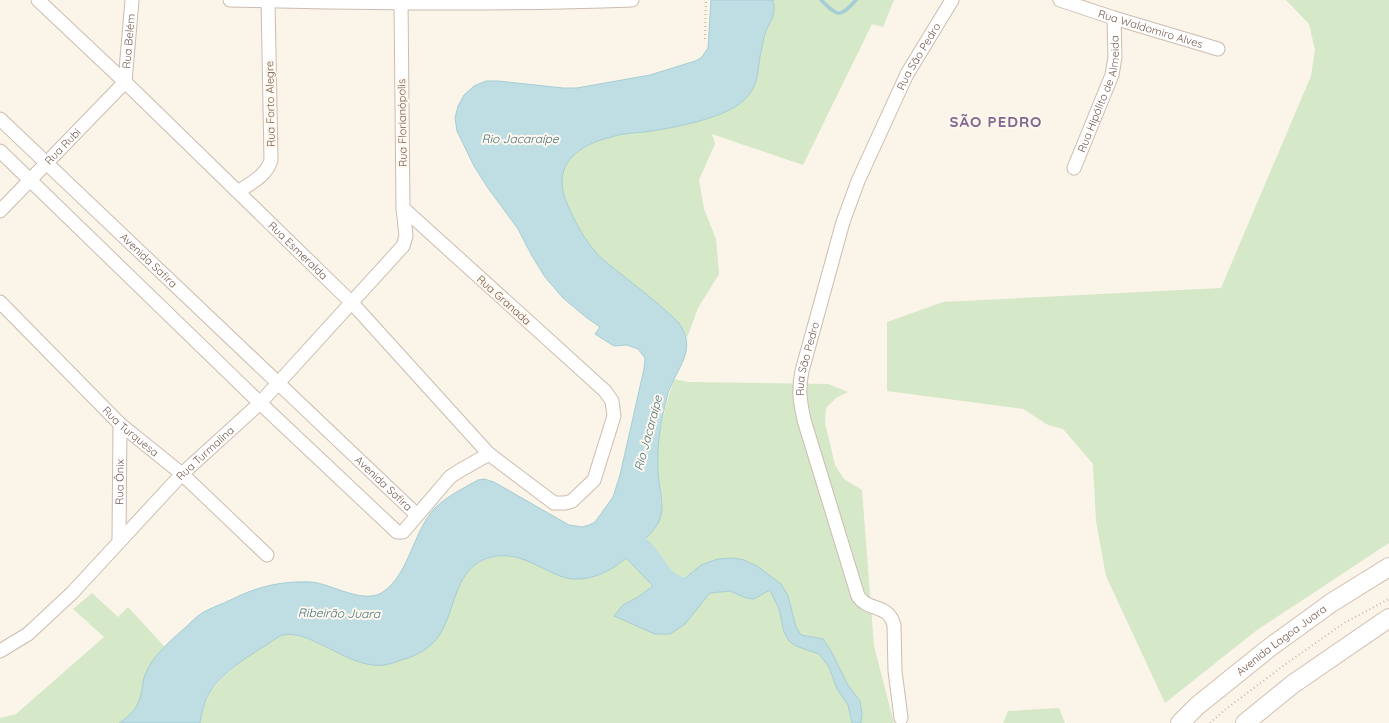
<svg xmlns="http://www.w3.org/2000/svg" width="1389" height="723" font-family="Quicksand,sans-serif">
	<rect width="100%" height="100%" fill="#fbf4e9"/>
	<path fill="#d5e8c8" d="M 773,0 L 894,0 L 883,27 L 872,24 L 803,165 L 712,134 L 715,144 L 699,180 L 704,209 L 716,239 L 719,274 L 698,308 L 687,338 L 684,330 L 679,323 C 661,305 641,290 621,274 C 614,268 605,262 598,255 C 585,240 576,224 568,206 C 551,169 572,148 607,138 C 613,137 619,134 625,134 C 634,132 643,133 652,131 C 677,127 731,117 747,97 C 760,82 757,69 761,52 C 762,47 763,42 764,37 C 769,21 777,19 773,0 Z
		M 1286,0 L 1389,0 L 1389,543 L 1257,630 L 1165,703 L 1106,576 L 1096,521 L 1093,464 L 1063,429 L 1048,425 L 1023,409 L 887,391 L 887,322 L 943,302 L 1221,288 L 1311,76 L 1315,50 L 1309,24 Z
		M 674,379 L 688,382 L 828,384 L 848,392 L 836,398 L 826,408 L 825,423 L 835,465 L 844,479 L 862,490 L 874,646 L 894,723 L 861,723 L 862,714 L 860,701 L 848,685 L 830,649 L 812,637 L 801,635 L 796,627 L 793,614 L 781,584 L 694,570 L 684,579 L 674,581 C 658,573 649,560 638,546 L 641,543 C 645,536 662,511 662,506 C 664,496 659,482 658,472 C 656,440 664,410 674,379 Z
		M 508,555 C 514,556 520,557 526,559 C 556,571 568,588 602,573 C 612,568 619,565 626,558 L 653,586 L 638,597 L 623,605 L 699,607 L 710,593 L 730,591 L 746,598 L 770,590 L 779,609 L 784,632 L 796,646 L 819,653 L 829,667 L 837,689 L 848,705 L 852,723 L 200,723 L 203,707 L 211,691 L 223,677 L 244,659 L 278,637 L 286,634 L 296,635 L 306,638 L 356,660 L 370,665 L 456,593 C 468,566 478,558 508,555 Z
		M 92,593 L 118,617 L 128,607 L 164,646 L 153,660 L 138,704 L 130,715 L 119,723 L 0,723 L 0,718 L 16,714 L 104,637 L 73,609 Z
		M 1059,708 L 1065,723 L 1003,723 L 1008,711 Z"/>
	<path fill="#bedee3" stroke="#a5cdd4" d="M 711,0 L 773,0 C 777,19 769,20 764,37 C 763,42 762,47 761,52 C 757,69 760,82 747,97 C 731,117 677,127 652,131 C 643,133 634,132 625,134 C 619,134 613,137 607,138 C 572,148 551,169 568,206 C 576,224 585,240 598,255 C 605,262 614,268 621,274 C 641,290 661,305 679,323 C 698,350 677,367 668,393 C 666,400 665,407 663,414 C 659,433 657,453 658,472 C 659,486 664,501 661,515 C 658,529 647,536 638,546 C 649,560 658,573 674,581 L 684,579 L 701,565 L 718,559 L 733,558 L 744,560 L 757,566 L 781,584 L 788,596 L 796,627 L 801,635 L 823,639 L 830,649 L 848,685 L 860,701 L 862,714 L 861,723 L 852,723 L 848,705 L 837,689 L 829,667 L 819,654 L 796,646 L 789,641 L 784,632 L 779,609 L 770,590 L 754,599 L 746,598 L 730,591 L 710,593 L 685,624 L 670,634 L 655,634 L 614,616 L 623,605 L 638,597 L 653,586 L 626,558 C 609,573 583,585 560,576 C 537,567 518,551 492,557 C 454,566 457,607 440,634 C 431,648 417,656 401,660 C 396,662 390,664 384,665 C 362,668 338,652 318,643 C 311,640 304,636 296,635 C 290,634 284,634 278,637 C 275,639 271,642 268,644 C 250,655 221,673 210,692 C 204,701 202,712 200,723 L 119,723 C 133,714 139,706 142,690 C 143,685 143,679 145,675 C 153,655 170,641 186,627 C 191,622 196,617 202,613 C 209,609 216,606 224,603 C 233,599 242,594 251,591 C 270,584 290,581 311,582 C 333,584 363,605 383,592 C 410,573 413,531 435,508 C 447,496 464,488 478,480 L 484,479 L 494,482 L 569,525 L 582,527 L 589,525 L 595,522 L 613,497 L 620,475 L 644,369 L 645,358 L 638,349 L 627,345 L 614,346 L 595,334 L 600,327 L 587,318 L 563,298 L 545,277 L 532,256 L 518,229 L 488,188 L 474,166 L 457,131 L 455,118 L 458,106 L 464,95 L 474,86 L 486,81 L 498,81 L 563,88 L 577,88 L 650,75 L 695,61 L 701,58 L 708,48 Z"/>
	<g fill="none" stroke-linecap="round" stroke-linejoin="round">
		<path stroke="#a5cdd4" stroke-width="3.5" d="M 821,0 C 838,17 840,18 856,0"/>
		<path stroke="#bedee3" stroke-width="22" d="M 618,529 C 627,537 639,545 646,554 C 657,567 662,582 678,587"/>
		<defs>
			<g id="street">
				<path id="s1" d="M 38,0 L 125,82 L 352,303 L 489,454 L 554,503 L 565,503 L 572,501 L 594,480 L 614,416 L 612,401 L 605,391 L 403,208"/>
				<path d="M 230,0 C 364,3 498,5 632,0"/>
				<path id="s2" d="M 1060,0 L 1114,18 L 1218,49"/>
				<path id="s3" d="M 125,82 L 132,0"/>
				<path id="s4" d="M 0,119 L 417,515"/>
				<path d="M 0,151 L 260,403 L 397,532 L 403,532 L 450,477 L 459,471 L 489,454"/>
				<path id="s5" d="M 1074,168 L 1112,75 L 1115,57 L 1114,18"/>
				<path d="M 238,192 C 251,183 267,175 271,160 L 268,0"/>
				<path id="s6" d="M 0,211 L 125,82"/>
				<path id="s7" d="M 0,302 L 120,424 L 182,474 L 267,555"/>
				<path id="s8" d="M 119,540 L 120,424"/>
				<path id="s9" d="M 0,651 L 28,634 L 72,593 L 182,474 L 260,403 L 403,246 L 406,236 L 403,208 L 401,0"/>
				<path id="s10" d="M 901,718 L 895,671 L 894,625 C 888,603 868,612 858,596 L 804,420 C 800,400 798,391 802,371 L 843,222 L 858,181 L 907,74 L 952,0"/>
			</g>
			<g id="secondary">
				<path id="s11" d="M 1180,723 L 1197,706 L 1269,648 L 1331,603 L 1389,567"/>
				<path d="M 1245,723 L 1293,684 L 1389,618"/>
			</g>
		</defs>
		<use href="#street" stroke="#ccbcaf" stroke-width="15"/>
		<use href="#secondary" stroke="#d1beb0" stroke-width="20"/>
		<path stroke="#d4b7a5" stroke-width="2" stroke-dasharray="1 3" stroke-linecap="butt" d="M 705,39 L 706,0
			M 1210,723 L 1226,709 L 1283,666 L 1344,623 L 1389,599"/>
		<use href="#street" stroke="#fff" stroke-width="13"/>
		<use href="#secondary" stroke="#fff" stroke-width="18"/>
	</g>
	<g text-anchor="middle" dominant-baseline="central" stroke-width="4" stroke-linejoin="round" paint-order="stroke">
		<g font-size="11" fill="#745b4e" stroke="#fef8ef">
			<text stroke="none"><textPath href="#s2" startOffset="95">Rua Waldomiro Alves</textPath></text>
			<text stroke="none"><textPath href="#s3" startOffset="41">Rua Belém</textPath></text>
			<text stroke="none"><textPath href="#s10" startOffset="712">Rua São Pedro</textPath></text>
			<text stroke="none"><textPath href="#s5" startOffset="79">Rua Hipólito de Almeida</textPath></text>
			<text transform="translate(270 104) rotate(-91)">Rua Forto Alegre</text>
			<text transform="translate(402 123) rotate(-91)">Rua Florianópolis</text>
			<text stroke="none"><textPath href="#s6" startOffset="90">Rua Rubi</textPath></text>
			<text stroke="none"><textPath href="#s1" startOffset="361">Rua Esmeralda</textPath></text>
			<text stroke="none"><textPath href="#s4" startOffset="205">Avenida Safira</textPath></text>
			<text transform="translate(504 300) rotate(42)">Rua Granada</text>
			<text stroke="none"><textPath href="#s10" startOffset="388">Rua São Pedro</textPath></text>
			<text stroke="none"><textPath href="#s7" startOffset="184">Rua Turquesa</textPath></text>
			<text stroke="none"><textPath href="#s9" startOffset="286">Rua Turmalina</textPath></text>
			<text stroke="none"><textPath href="#s8" startOffset="58">Rua Ônix</textPath></text>
			<text stroke="none"><textPath href="#s4" startOffset="529">Avenida Safira</textPath></text>
			<text stroke="none"><textPath href="#s11" startOffset="131">Avenida Lagoa Juara</textPath></text>
		</g>
		<g font-size="12" font-style="italic" fill="#46757f" stroke="#fef8ef">
			<text x="520" y="138">Rio Jacaraípe</text>
			<text transform="translate(648 433) rotate(-75)">Rio Jacaraípe</text>
			<text transform="translate(339 613) rotate(1)">Ribeirão Juara</text>
		</g>
		<g font-size="15" font-weight="bold" letter-spacing="1" fill="#81668f" stroke="#fef8ef">
			<text x="996" y="121">SÃO PEDRO</text>
		</g>
	</g>
</svg>
